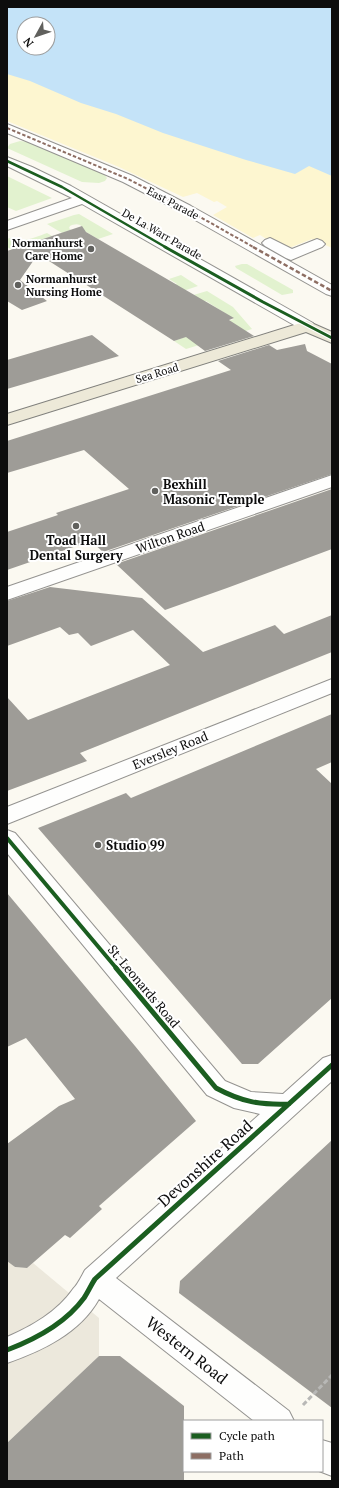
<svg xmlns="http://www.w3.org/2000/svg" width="339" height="1488" font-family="'PT Serif',serif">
	<rect width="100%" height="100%" fill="#fbf9f1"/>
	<path fill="#e2f2cf" d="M 20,141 L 28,142 L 104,174 L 107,178 L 105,181 L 99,183 L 82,182 L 7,148 L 10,144 Z
		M 7,176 L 11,178 L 52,198 L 16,211 L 7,207 Z
		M 79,214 L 113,234 L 98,239 L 81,229 L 83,228 C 80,223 74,224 70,226 L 69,228 L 71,230 L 62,233 L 47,224 L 74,215 Z
		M 47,233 L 52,236 L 13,250 L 7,247 L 7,239 L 13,237 C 24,243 36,237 47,233 Z
		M 242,264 L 247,264 L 293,290 L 293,293 L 282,295 L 236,268 L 235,266 Z
		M 181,275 L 198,286 L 183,291 L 173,285 L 177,284 L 169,279 Z
		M 207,291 L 233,307 L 252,329 L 186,349 L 174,341 L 234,319 L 206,301 L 201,303 L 190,296 Z"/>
	<path fill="#fdf6d0" d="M 316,7 L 332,10 L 332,248 L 312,239 L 284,250 L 260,235 L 253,238 L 213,215 L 227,207 L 217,201 L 214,202 L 197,193 L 183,197 L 119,167 L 7,121 L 7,42 L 24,48 L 83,60 Z"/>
	<path fill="#ece8dc" d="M 7,1261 L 14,1263 L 14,1267 L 27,1268 L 33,1263 L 99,1318 L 99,1356 L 7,1443 Z"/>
	<path fill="#c4e3f8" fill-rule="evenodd" d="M 7,7 L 332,7 L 332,176 L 309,166 L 295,174 L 246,160 L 163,133 L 116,114 L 81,103 L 30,81 L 7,74 ZM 24,24 L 48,24 L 48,48 L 24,48 Z"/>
	<path fill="#9e9c97" d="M 82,226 L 86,232 L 234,318 L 229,320 L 254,336 L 205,351 L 186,337 L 174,341 L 38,254 L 20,280 L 47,301 L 22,310 L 7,301 L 7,251 Z
		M 92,335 L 119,356 L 7,389 L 7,360 Z
		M 305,344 L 307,351 L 332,364 L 332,474 L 103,552 L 91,541 L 7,570 L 7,532 L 58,515 L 56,513 L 129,489 L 84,450 L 7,473 L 7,441 L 231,370 L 218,361 L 269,345 L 277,350 Z
		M 332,489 L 332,549 L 227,588 L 165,610 L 116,564 Z
		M 50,587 L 142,598 L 203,652 L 275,625 L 284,634 L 332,615 L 332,652 L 80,753 L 87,761 L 7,791 L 7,697 L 28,720 L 170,665 L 133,630 L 91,646 L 78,633 L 69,635 L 60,627 L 7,646 L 7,601 Z
		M 332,714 L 332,762 L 316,769 L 332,784 L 332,998 L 258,1064 L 242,1064 L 38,828 L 126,793 L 131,798 Z
		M 7,893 L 135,1046 L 196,1121 L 99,1206 L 102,1209 L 70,1238 L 65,1235 L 27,1268 L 15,1267 L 7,1261 L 7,1144 L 59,1106 L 75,1099 L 26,1038 L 7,1047 Z
		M 332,1140 L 332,1408 L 179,1293 L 180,1281 Z
		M 99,1356 L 120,1356 L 184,1406 L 184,1481 L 7,1481 L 7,1443 Z"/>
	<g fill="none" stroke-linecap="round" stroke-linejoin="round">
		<defs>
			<path id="minor" d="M 7,124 L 133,176 L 191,206 L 332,285 L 332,296 L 326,294 L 181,212 L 123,182 L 7,133 Z
				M 7,157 L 32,167 L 71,186 L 313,323 L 315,326 L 313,329 L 307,331 L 301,329 L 82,204 L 7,230 L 7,221 L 72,198 L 7,166 Z
				M 270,238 L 292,249 L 317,239 L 322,241 L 325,244 L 322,247 L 291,260 L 286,258 L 265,246 L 262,243 L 265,240 Z
				M 332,475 L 332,487 L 7,600 L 7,587 Z
				M 332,679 L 332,693 L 7,824 L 7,807 Z
				M 7,830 L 15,833 L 225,1081 L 251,1092 L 283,1094 L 323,1058 L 332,1055 L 332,1081 L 116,1278 L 289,1411 L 294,1421 L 254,1421 L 99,1299 C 80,1333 42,1351 7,1363 L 7,1337 C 32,1326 57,1312 73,1289 C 78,1284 81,1277 85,1270 L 260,1114 L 234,1108 L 207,1095 L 7,853 Z
				M 322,1440 L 332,1443 L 332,1476 L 319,1471 L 322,1471 Z"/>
			<path id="major" d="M 307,321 L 332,332 L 332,343 L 306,332 L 7,425 L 7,414 Z"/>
		</defs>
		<use href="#minor" stroke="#949390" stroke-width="2"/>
		<use href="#major" stroke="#81817d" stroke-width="2"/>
		<path stroke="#b8b8b6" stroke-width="3" stroke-dasharray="5 2.5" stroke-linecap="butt" d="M 303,1405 L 332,1375"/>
		<use href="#minor" fill="#fefefd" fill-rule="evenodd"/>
		<use href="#major" fill="#ede9d8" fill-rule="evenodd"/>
		<path stroke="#8d6e63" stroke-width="2" stroke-dasharray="3.5 2" stroke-linecap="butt" d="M 7,128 L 128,179 L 186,209 L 255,248"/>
		<path stroke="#8d6e63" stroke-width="2.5" stroke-dasharray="4.5 2.5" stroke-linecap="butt" d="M 253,247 L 332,291"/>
		<defs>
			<path id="cycleway-far3" d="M 7,161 L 62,187 L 167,248"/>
			<path id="cycleway-far2" d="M 165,247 L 263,302 L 332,338"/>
			<path id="cycleway-far1" d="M 7,838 L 117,969"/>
			<path id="cycleway" d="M 116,968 L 216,1088 C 242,1102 260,1105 289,1104
				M 7,1350 C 36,1339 65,1324 84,1298 C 88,1292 91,1285 95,1279 L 332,1065"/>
		</defs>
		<use href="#cycleway-far3" stroke="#fff" stroke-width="4"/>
		<use href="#cycleway-far2" stroke="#fff" stroke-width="5"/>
		<use href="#cycleway-far1" stroke="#fff" stroke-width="6"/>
		<use href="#cycleway" stroke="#fff" stroke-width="8"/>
		<use href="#cycleway-far3" stroke="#1b5e20" stroke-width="2.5"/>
		<use href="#cycleway-far2" stroke="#1b5e20" stroke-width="3"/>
		<use href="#cycleway-far1" stroke="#1b5e20" stroke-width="4"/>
		<use href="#cycleway" stroke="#1b5e20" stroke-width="5"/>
	</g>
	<g fill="#60605d" stroke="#fff" stroke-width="1.5">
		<circle cx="91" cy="249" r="4"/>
		<circle cx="18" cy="285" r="4"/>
		<circle cx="155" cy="491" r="4"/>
		<circle cx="76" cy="526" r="4"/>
		<circle cx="98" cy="845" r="4"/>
	</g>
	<g text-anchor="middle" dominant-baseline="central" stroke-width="4" stroke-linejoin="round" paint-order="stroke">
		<g font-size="11" fill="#0d0d0d" stroke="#fff">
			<text transform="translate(173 203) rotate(28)">East Parade</text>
			<text transform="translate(162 234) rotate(30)">De La Warr Parade</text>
			<text transform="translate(157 373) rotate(-17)">Sea Road</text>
		</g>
		<g font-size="11" font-weight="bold" fill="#0d0d0d" stroke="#fff" text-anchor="end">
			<text x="83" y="243">Normanhurst<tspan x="83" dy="13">Care Home</tspan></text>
			<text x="26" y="279" text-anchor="start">Normanhurst<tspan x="26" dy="13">Nursing Home</tspan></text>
		</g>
		<g font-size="13" font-weight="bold" fill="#0d0d0d" stroke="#fff" text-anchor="start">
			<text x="163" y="484">Bexhill<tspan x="163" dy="15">Masonic Temple</tspan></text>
			<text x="76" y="540" text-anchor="middle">Toad Hall<tspan x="76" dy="15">Dental Surgery</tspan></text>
			<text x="106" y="845">Studio 99</text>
		</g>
		<g font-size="13" fill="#0d0d0d" stroke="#fff">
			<text transform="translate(170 537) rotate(-19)">Wilton Road</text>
			<text transform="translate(170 750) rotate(-22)">Eversley Road</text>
			<text transform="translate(144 986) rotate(50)">St. Leonards Road</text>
		</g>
		<g font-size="16" fill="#0d0d0d" stroke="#fff">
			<text transform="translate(205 1163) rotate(-42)">Devonshire Road</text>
			<text transform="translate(187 1350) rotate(38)">Western Road</text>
		</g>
	</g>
	<rect width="339" height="1488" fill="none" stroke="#0d0d0d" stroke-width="16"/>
	<rect x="183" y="1420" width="140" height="52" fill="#ffffff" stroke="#9e9e9e"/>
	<rect x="191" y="1433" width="20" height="6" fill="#1b5e20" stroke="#9e9e9e"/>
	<text x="219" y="1440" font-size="12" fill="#0d0d0d">Cycle path</text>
	<rect x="191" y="1453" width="20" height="6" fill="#8d6e63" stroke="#9e9e9e"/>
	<text x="219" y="1460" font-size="12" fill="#0d0d0d">Path</text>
	<g transform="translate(36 36) rotate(230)"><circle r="19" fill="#ffffff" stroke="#9e9e9e"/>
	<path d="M0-3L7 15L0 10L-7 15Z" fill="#60605d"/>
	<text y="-6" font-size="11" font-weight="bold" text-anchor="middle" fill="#0d0d0d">N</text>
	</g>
</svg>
